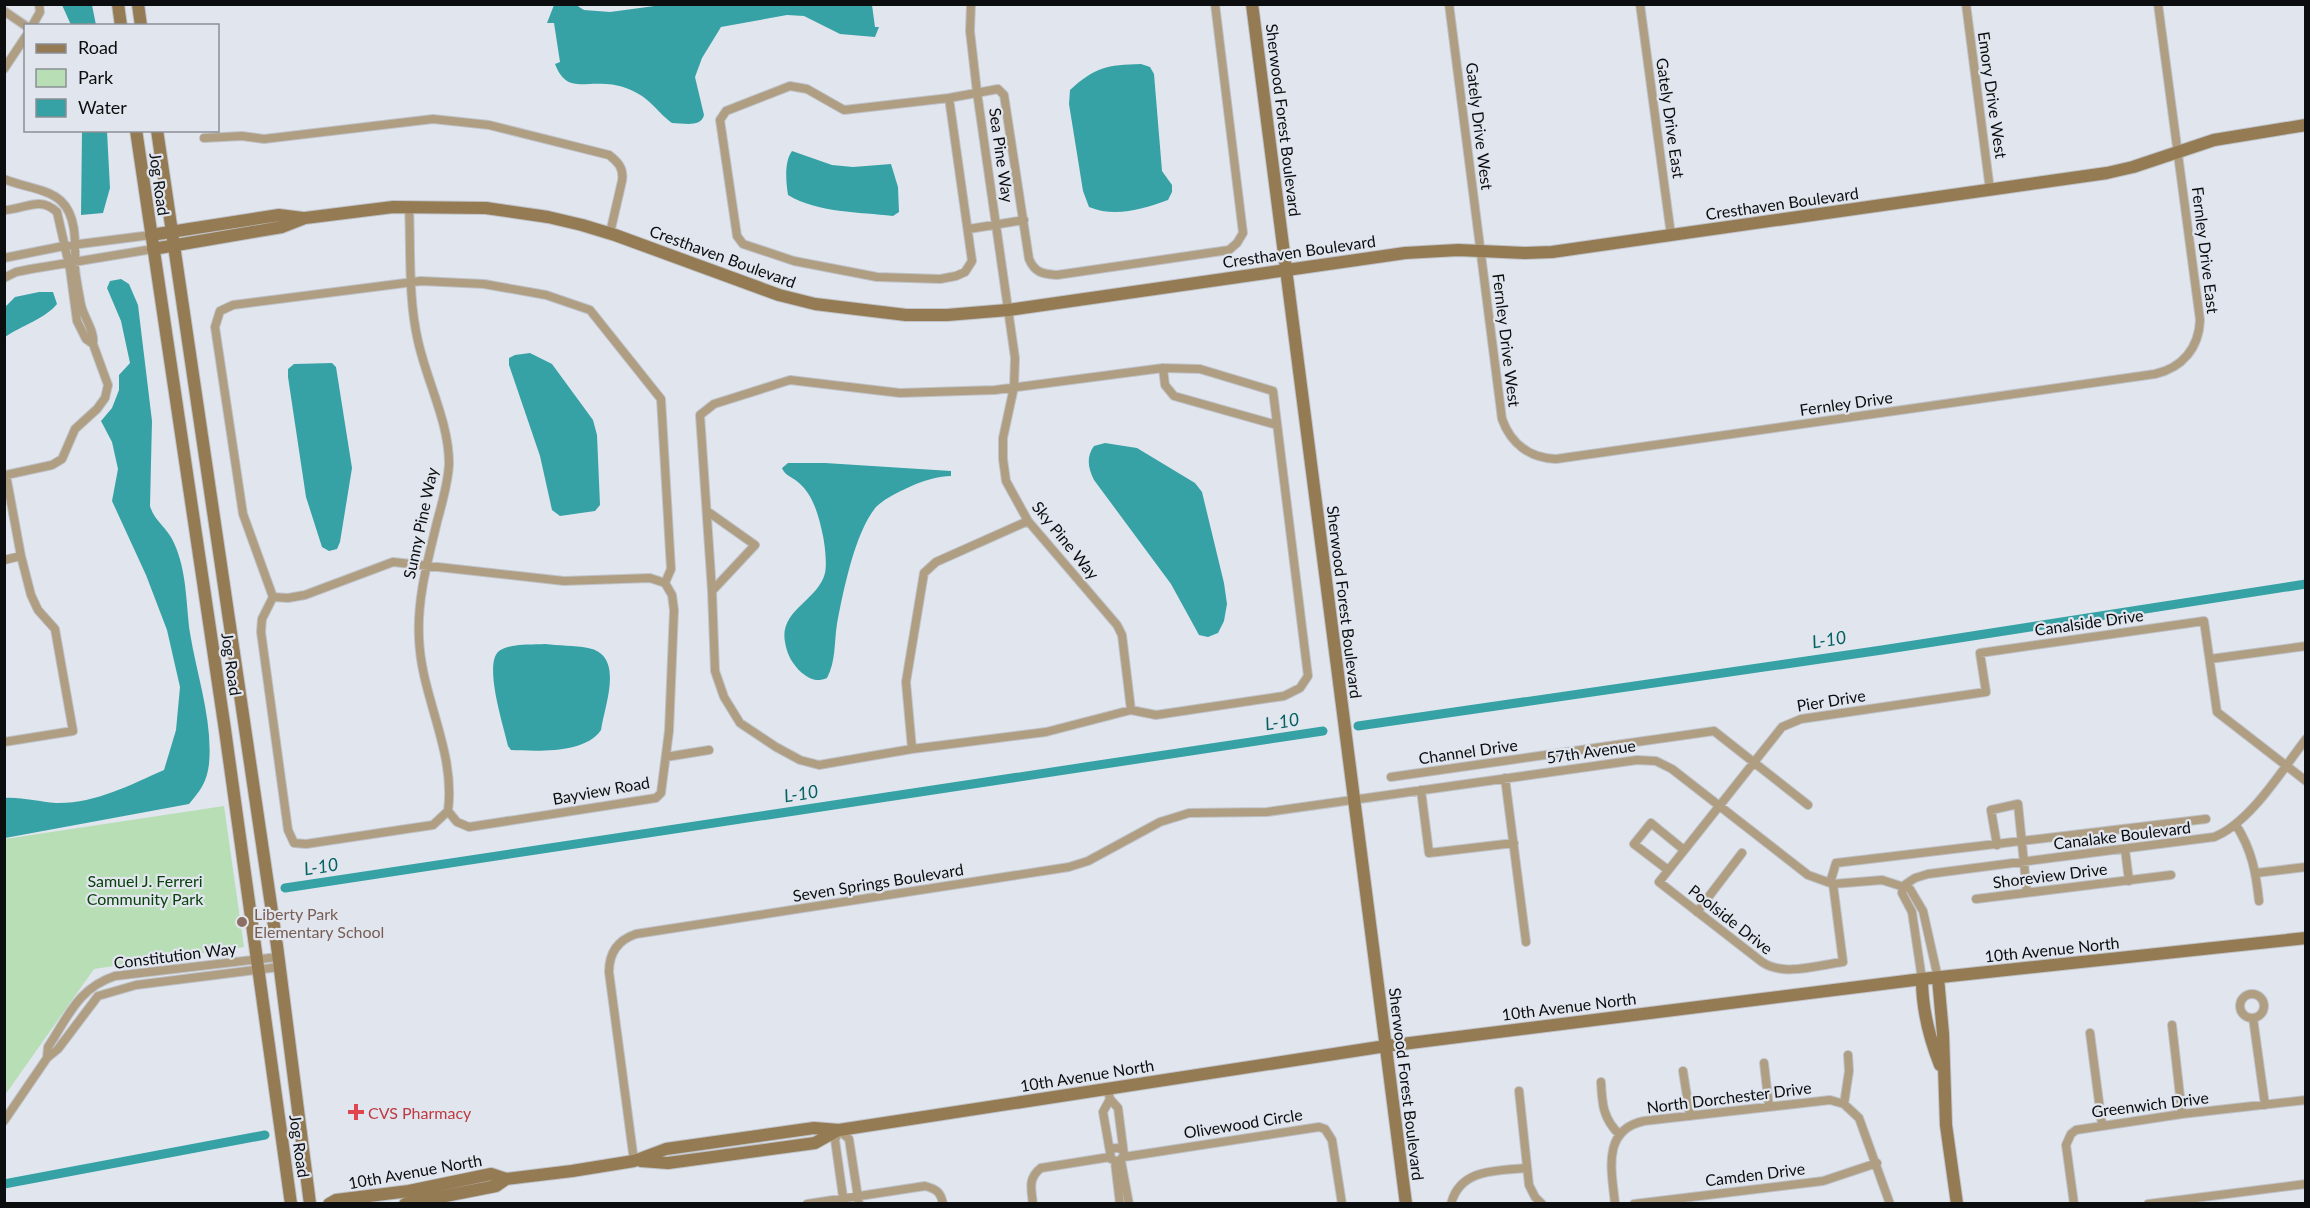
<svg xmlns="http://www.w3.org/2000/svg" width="2310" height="1208" font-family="Lato,sans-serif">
	<rect width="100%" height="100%" fill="#e1e6ee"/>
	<path fill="#b7deb5" d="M 224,806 L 244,947 L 94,969 L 5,1095 L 5,839 Z"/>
	<path fill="#37a2a5" d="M 62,5 L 92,5 L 96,25 L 71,25 Z
		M 662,5 L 872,5 L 875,27 L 879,27 L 875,37 L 840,34 L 804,16 L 787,15 L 721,27 L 702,58 L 695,77 L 704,115 C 701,128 683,123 672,123 C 657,112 652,100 633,91 C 625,87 614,84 606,84 C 581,82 566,92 555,64 L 560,62 L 554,23 L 547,23 L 554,5 L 576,5 L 584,10 L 610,12 Z
		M 1141,64 L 1150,67 L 1154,74 L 1162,171 L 1172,185 L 1172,192 L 1168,200 C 1143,209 1115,218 1089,207 L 1083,191 L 1069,104 L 1070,90 C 1095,67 1107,65 1141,64 Z
		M 82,131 L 107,131 L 110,188 L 103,213 L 81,215 Z
		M 792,151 L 832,165 L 853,167 L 891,164 L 898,187 L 899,212 L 893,216 C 859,212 818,213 788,195 C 786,182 784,162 792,151 Z
		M 121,279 L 129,284 L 138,305 L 152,421 L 150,506 C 154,521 168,528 174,543 C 187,571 186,604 190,633 C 197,676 213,721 209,764 C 207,782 200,791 189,804 L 5,838 L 5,798 C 22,797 39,802 56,803 C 94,804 130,785 164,770 L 176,730 L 180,687 L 167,630 L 146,575 L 112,501 L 118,469 L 112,442 L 101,421 L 112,408 L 119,390 L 119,375 L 130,363 L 121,321 L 107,288 L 110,281 Z
		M 39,292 L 53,292 L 57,304 C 46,318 21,326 5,337 L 5,307 L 15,297 Z
		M 530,353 L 552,364 L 593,420 L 597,435 L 600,505 L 595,511 L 560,516 L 552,510 L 540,456 L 509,365 L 509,358 L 515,355 Z
		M 332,363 L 336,367 L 352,468 L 340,542 L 337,549 L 329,551 L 322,547 L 306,497 L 288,377 L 288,369 L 294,364 Z
		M 1105,443 L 1137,448 L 1195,483 L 1202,492 L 1224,583 L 1227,604 L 1224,621 L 1218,633 L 1208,637 L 1199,635 L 1171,584 L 1094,480 C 1088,468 1086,457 1094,446 Z
		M 788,463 L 825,463 L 951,471 L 951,476 C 939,476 927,480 916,484 C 903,490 886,497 876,507 C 855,532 843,592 837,624 C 834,642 836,661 827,678 C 817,682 811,680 802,673 C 793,665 787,655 785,642 C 779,610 818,601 825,573 C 827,564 825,546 823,536 C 819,517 814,496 799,483 C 793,477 785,476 782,468 Z
		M 545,644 C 559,646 574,645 588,648 C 625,655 605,704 601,730 C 585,754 537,751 511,750 L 508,746 C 504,727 483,664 499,651 C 511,643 532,645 545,644 Z"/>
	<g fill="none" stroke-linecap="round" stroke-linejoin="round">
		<path stroke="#37a2a5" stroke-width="9" d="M 1358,726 L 1882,650 L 2306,584
			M 285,888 L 1323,731
			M 4,1184 L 265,1135"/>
		<defs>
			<path id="street" d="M 971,4 L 970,31 L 977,92 L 1015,358 L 1014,387 L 1003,438 L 1003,459 L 1006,481 L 1028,521 L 1117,625 L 1122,635 L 1131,710
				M 1449,4 L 1502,419 C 1511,444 1530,458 1556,459 L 2155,374 C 2182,368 2199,348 2200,320 L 2158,4
				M 1640,4 L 1671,235
				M 1966,4 L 1990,190
				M 4,11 L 26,26
				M 32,26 L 40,12 L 39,4
				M 4,69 L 26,36
				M 949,98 L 972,261 L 965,272 L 956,276 L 940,279 L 877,277 L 794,261 L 743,244 L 737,236 L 720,120 L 726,111 L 790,86 L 807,89 L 844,110 L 949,98 L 998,89 L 1004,95 L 1029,259 C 1035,273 1043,274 1057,275 L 1229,250 L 1237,243 L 1243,233 L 1215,4
				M 204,138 L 242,136 L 264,139 L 433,119 L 489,125 L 609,155 C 618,162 624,168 622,181 L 610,233
				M 4,179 C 22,187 47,188 61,201 C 78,217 75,247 75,268 C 76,280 79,293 81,305 C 84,318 95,331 93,344 L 108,385 L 105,398 L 97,409 L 75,429 L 62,459 L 52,465 L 6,475 L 21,556 L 31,595 L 38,610 L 55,629 L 73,731 L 4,742
				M 409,206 C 411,251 408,298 418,341 C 427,382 449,422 449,464 C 448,484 442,503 437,522 C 428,560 417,598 419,638 C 421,697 456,751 448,811
				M 4,210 C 24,210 39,195 57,212 L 70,269 L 77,321 L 86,339 L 93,344
				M 969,229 L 1024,220
				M 4,258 L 64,246 L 151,235
				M 4,278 L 16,272 L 31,269 L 153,249
				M 1163,368 L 1200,369 L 1273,391 L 1308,676 L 1300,688 L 1284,696 L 1156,715 L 1131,710 L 1046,732 L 912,749 L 819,765 L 800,760 L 776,747 L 740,723 L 724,697 L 715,671 L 712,591 L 700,415 L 714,404 L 790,380 L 900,393 L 995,390 Z
				M 1163,368 L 1165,385 L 1174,396 L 1277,425
				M 707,511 L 755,545 L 712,591
				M 4,560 L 21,556
				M 273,597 L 243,514 L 215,327 L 220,311 L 233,305 L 421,281 L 484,284 L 546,295 L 590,310 L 661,399 L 671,569 L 665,583
				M 2210,659 L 2306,646
				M 912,749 L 906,682 L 924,573 L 936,562 L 1028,521
				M 666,757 L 709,750
				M 1391,777 L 1714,731 L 1808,805
				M 1505,778 L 1526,942
				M 1421,790 L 1429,853 L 1514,843
				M 448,811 L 433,825 L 306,844 L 294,843 L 288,830 L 261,632 L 262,619 L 273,597 L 288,598 L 305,595 L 393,562 L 564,581 L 650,578 L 665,583
				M 448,811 L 457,822 L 469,827 L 656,798 L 661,793 L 669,731 L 674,610 L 672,595 L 665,583
				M 2236,825 C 2252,850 2256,873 2259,901
				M 1997,845 L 1991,810 L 2018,804 L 2027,893
				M 2125,849 L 2129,881
				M 1668,870 L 1634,844 L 1651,823 L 1684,850
				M 2256,873 L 2306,867
				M 1830,883 L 1836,863 L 2206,819
				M 1833,884 L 1843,962 C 1818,965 1784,977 1762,962 L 1659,882 L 1782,727 L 1801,719 L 1986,692 L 1980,653 L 2204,621 L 2217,712 L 2306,781
				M 1903,886 L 1915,878 L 1928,874 L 2214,837 C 2250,823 2282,770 2306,739
				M 1903,886 L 1902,893 L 1912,912 L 1922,979
				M 1976,899 L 2171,875
				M 1697,912 L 1742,853
				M2240 1006a12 12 0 1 1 24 0a12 12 0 1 1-24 0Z
				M 2253,1018 L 2265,1105
				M 2172,1025 L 2182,1114
				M 2090,1033 L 2102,1125
				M 47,1058 L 48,1047 C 68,1017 78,988 115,976 L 278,957
				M 1764,1063 L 1769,1107
				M 1683,1071 L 1690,1116
				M 1601,1082 C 1602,1104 1603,1119 1620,1135
				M 1519,1091 L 1529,1185 L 1535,1197 L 1542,1204
				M 1109,1095 L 1110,1099 L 1103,1112 L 1110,1152
				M 1110,1099 L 1118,1108 L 1124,1155 L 1119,1162 L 1111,1159 L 1110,1152 C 1113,1147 1118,1147 1122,1150
				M 1844,1104 L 1849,1071 L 1848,1055
				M 4,1121 L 47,1058 L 58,1049 L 98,996 L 136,985 L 279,967
				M 1124,1157 L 1319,1127 L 1325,1129 L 1332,1140 L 1342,1204
				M 634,1161 L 609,972 C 609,953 618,940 636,934 L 1069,867 L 1088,861 L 1160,822 L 1189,813 L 1267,812 L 1637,760 L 1656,761 L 1672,769 L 1808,875 L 1833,884 L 1882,880 L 1910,889 L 1923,911 L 1938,978
				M 1121,1161 L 1129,1204
				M 1115,1162 L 1120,1204
				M 807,1204 L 925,1186 C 936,1189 941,1192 943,1204
				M 844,1204 L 835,1140 L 839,1130 L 849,1139 L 859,1204
				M 1033,1204 C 1031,1188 1028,1178 1041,1168 L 1110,1157
				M 1451,1204 C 1460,1168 1497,1171 1527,1168
				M 1615,1204 C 1612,1172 1601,1130 1644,1121 L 1830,1100 L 1844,1104 L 1859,1118 L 1890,1204
				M 1634,1204 L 1823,1181 L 1877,1163
				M 2074,1204 L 2066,1145 L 2071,1134 L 2076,1130 L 2182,1114 L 2306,1100
				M 2148,1204 L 2306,1184"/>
			<path id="secondary" d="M 118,4 L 121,26
				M 138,4 L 141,26
				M 1252,4 L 1406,1204
				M 136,130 L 225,730 L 291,1204
				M 157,130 L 277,946 L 310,1204
				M 151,235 L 279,215 L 303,218
				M 153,249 L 282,227 L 305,218 L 393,207 L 486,208 L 548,217 L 582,225 L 615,235 L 779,295 L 815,304 L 906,315 L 947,315 L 1008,310 L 1405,253 L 1458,250 L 1525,253 L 1552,252 L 2107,173 L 2133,167 L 2214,140 L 2306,125
				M 1938,978 L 1943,1034 L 1946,1125 L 1957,1204
				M 1922,979 C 1922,1009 1929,1037 1940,1065
				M 641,1161 L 668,1163 L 815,1143 L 838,1130
				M 329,1204 L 336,1200 L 409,1191 L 491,1174 L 506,1179 L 572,1171 L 634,1161 L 666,1149 L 814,1128 L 839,1130 L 1386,1046 L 1922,979 L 2306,938
				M 405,1204 L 496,1186 L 506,1179"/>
		</defs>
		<use href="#street" stroke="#bfc3ca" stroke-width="10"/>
		<use href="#secondary" stroke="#bfc3ca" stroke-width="14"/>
		<use href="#street" stroke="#b09e83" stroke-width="8"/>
		<use href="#secondary" stroke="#957b53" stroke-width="12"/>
	</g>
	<circle fill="#8d6e63" stroke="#e1e6ee" stroke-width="2" cx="242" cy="922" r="6"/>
	<path fill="#e0444e" stroke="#e1e6ee" stroke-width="2" d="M353 1103h6v6h6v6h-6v6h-6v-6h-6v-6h6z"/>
	<g text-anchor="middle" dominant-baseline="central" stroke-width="4.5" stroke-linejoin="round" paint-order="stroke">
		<g font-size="16" fill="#0b0d0f" stroke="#e1e6ee">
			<text transform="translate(1993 95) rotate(82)">Emory Drive West</text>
			<text transform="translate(1671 118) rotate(82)">Gately Drive East</text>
			<text transform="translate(1284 120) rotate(83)">Sherwood Forest Boulevard</text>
			<text transform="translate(1480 126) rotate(83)">Gately Drive West</text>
			<text transform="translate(1002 155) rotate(82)">Sea Pine Way</text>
			<text transform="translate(160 184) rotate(82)">Jog Road</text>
			<text transform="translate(1782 203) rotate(-8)">Cresthaven Boulevard</text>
			<text transform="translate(2206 250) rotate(83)">Fernley Drive East</text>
			<text transform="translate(1299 251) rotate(-8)">Cresthaven Boulevard</text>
			<text transform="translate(723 256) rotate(20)">Cresthaven Boulevard</text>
			<text transform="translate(1507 340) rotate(83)">Fernley Drive West</text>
			<text transform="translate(1846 403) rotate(-8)">Fernley Drive</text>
			<text transform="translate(420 523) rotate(-78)">Sunny Pine Way</text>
			<text transform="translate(1066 540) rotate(51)">Sky Pine Way</text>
			<text transform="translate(1345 602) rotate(83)">Sherwood Forest Boulevard</text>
			<text transform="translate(2089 622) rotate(-8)">Canalside Drive</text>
			<text transform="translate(232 664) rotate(82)">Jog Road</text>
			<text transform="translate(1831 700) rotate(-9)">Pier Drive</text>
			<text transform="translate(1468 751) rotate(-8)">Channel Drive</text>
			<text transform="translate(1591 751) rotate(-8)">57th Avenue</text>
			<text transform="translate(601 790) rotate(-10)">Bayview Road</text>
			<text transform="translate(2122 835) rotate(-7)">Canalake Boulevard</text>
			<text transform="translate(2050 875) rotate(-7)">Shoreview Drive</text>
			<text transform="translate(878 882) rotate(-9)">Seven Springs Boulevard</text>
			<text transform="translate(1731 919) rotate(38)">Poolside Drive</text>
			<text transform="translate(2052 949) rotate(-6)">10th Avenue North</text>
			<text transform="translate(175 955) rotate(-7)">Constitution Way</text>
			<text transform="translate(1569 1006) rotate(-7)">10th Avenue North</text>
			<text transform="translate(1087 1075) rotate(-9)">10th Avenue North</text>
			<text transform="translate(1407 1084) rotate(83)">Sherwood Forest Boulevard</text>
			<text transform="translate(1729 1097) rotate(-7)">North Dorchester Drive</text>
			<text transform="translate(2150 1104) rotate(-7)">Greenwich Drive</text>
			<text transform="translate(1243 1123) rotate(-9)">Olivewood Circle</text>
			<text transform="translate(300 1146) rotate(82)">Jog Road</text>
			<text transform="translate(415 1171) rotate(-10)">10th Avenue North</text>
			<text transform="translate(1755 1174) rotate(-7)">Camden Drive</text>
		</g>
		<g font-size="16" fill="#09410b" stroke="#e1e6ee">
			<text x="145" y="880">Samuel J. Ferreri<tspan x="145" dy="18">Community Park</tspan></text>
		</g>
		<g font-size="16" fill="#785e54" stroke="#e1e6ee" text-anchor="start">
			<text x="254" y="913">Liberty Park<tspan x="254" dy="18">Elementary School</tspan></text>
		</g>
		<g font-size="16" fill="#be3a42" stroke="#e1e6ee" text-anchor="start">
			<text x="368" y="1112">CVS Pharmacy</text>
		</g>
		<g font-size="18" font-style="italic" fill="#046164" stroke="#e1e6ee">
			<text transform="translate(1829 639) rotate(-9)">L-10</text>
			<text transform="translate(1282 721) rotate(-9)">L-10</text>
			<text transform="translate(801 793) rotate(-9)">L-10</text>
			<text transform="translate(321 866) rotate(-9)">L-10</text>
		</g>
	</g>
	<rect width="2310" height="1208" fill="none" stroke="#0b0d0f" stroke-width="12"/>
	<rect x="24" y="24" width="195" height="108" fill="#e1e6ee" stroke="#8b8f95" stroke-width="1.5"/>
	<rect x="36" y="44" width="30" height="9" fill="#957b53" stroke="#8b8f95" stroke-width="1.5"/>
	<text x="78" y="54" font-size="18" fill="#0b0d0f">Road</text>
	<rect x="36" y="69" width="30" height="18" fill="#b7deb5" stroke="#8b8f95" stroke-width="1.5"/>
	<text x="78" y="84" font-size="18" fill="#0b0d0f">Park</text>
	<rect x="36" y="99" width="30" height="18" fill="#37a2a5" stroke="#8b8f95" stroke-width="1.5"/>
	<text x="78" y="114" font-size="18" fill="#0b0d0f">Water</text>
</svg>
